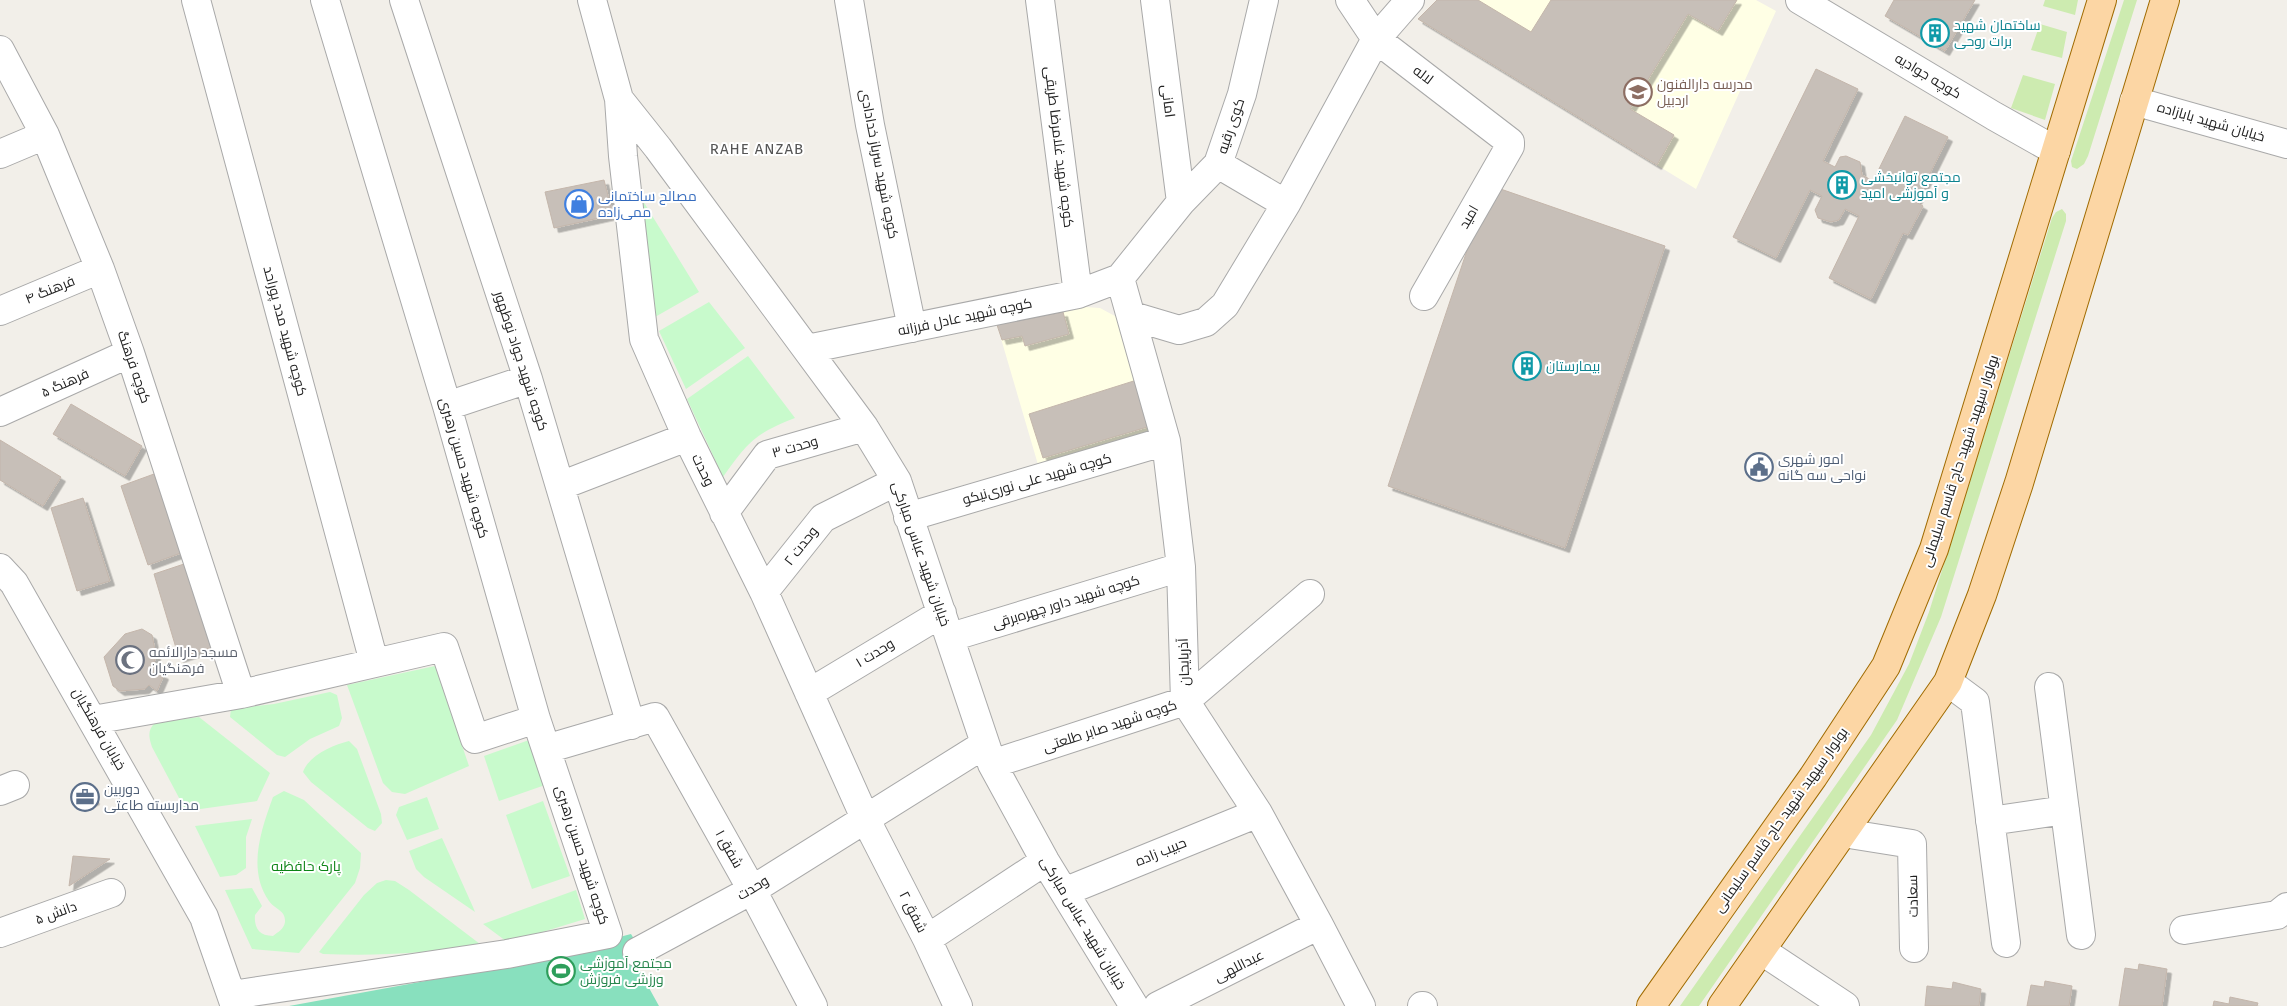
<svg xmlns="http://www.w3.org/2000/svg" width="2287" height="1006" font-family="'Fira Sans',Cairo,sans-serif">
	<defs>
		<filter id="shadow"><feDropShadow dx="4.5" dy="4.5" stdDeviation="0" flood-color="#0004"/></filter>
	</defs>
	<rect width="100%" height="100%" fill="#f2efe9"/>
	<path fill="#ffffe5" d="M 1437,0 L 1756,0 L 1776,11 L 1696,189 L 1418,19 Z
		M 1085,307 L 1100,308 L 1126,322 L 1156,432 L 1039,468 L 997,325 Z"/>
	<path fill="#cdebb0" d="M 2045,0 L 2078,0 L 2075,15 L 2043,6 Z
		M 2124,0 L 2137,0 L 2088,156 L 2084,164 L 2077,169 L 2072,167 L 2071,161 Z
		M 2040,24 L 2067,32 L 2062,58 L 2031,50 Z
		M 2023,75 L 2055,84 L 2045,120 L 2011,108 Z
		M 2062,209 L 2066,214 L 2066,221 L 1941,617 L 1897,720 L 1699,1006 L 1680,1006 L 1871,735 L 1909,664 L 1929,612 L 2052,218 L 2056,212 Z"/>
	<path fill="#c8facc" d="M 640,196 L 699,292 L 655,317 L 649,299 Z
		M 709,302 L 745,348 L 686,389 L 659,331 Z
		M 748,356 L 795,418 C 754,434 748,442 723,477 L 687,399 Z
		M 435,666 L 469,766 L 405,794 L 392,792 L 383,783 L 347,685 Z
		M 330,692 L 337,695 L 342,718 L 339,726 L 310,739 L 285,757 L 277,755 L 230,717 L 231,709 L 274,704 Z
		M 199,717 L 270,773 L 257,801 L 186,811 L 152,747 C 149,738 147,730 155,723 Z
		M 532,739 L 548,784 L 499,801 L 484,756 Z
		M 349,741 L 357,749 L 381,814 L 382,823 L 375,831 L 368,828 L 311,782 L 303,772 C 309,755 333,745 349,741 Z
		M 284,791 L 304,800 L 361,853 L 360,868 L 355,883 L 299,953 L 252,949 L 225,890 L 252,888 L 262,906 L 255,915 C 254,928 259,936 273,936 C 278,932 284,929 285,922 C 286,910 274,909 269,901 C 247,870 261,830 273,797 Z
		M 427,797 L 439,829 L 407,840 L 396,815 L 399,807 Z
		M 543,801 L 570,876 L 532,889 L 506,815 Z
		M 252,819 L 246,837 L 246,868 L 236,875 L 220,877 L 195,826 Z
		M 442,838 L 473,907 L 475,912 L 424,877 L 416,869 L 409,851 Z
		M 386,880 L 395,881 L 409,890 L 480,944 C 428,954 376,956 323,954 L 319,952 L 364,895 L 377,883 Z
		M 576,890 L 585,919 L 523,938 L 506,941 L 483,924 Z"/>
	<path fill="#88e0be" d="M 631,934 L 637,944 L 628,950 L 659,1006 L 289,1006 L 513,965 Z"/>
	<path fill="#c7bfb8" stroke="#c4b6ab" filter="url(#shadow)" d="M 1437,0 L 1478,0 L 1531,32 L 1551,0 L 1737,0 L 1718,31 L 1688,14 L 1630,109 L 1674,135 L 1657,165 L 1418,19 Z
		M 1894,0 L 1975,0 L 1945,51 L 1885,16 Z
		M 1816,69 L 1858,89 L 1823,161 L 1835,167 L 1840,157 L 1846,156 L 1860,162 L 1862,175 L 1873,181 L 1905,116 L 1948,137 L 1916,202 L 1923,206 L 1908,235 L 1903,233 L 1871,299 L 1829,278 L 1859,216 L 1845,209 L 1839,220 L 1831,222 L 1818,218 L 1815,210 L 1822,196 L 1810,190 L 1776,258 L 1733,237 Z
		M 604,180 L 613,215 L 554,228 L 545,192 Z
		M 1489,185 L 1665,246 L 1565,548 L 1388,486 Z
		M 1063,312 L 1069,334 L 1025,346 L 1022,336 L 1002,340 L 997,325 Z
		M 1140,379 L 1154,425 L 1043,458 L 1029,414 Z
		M 71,404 L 142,446 L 125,476 L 53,434 Z
		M 0,440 L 61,477 L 43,506 L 0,480 Z
		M 154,474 L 181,553 L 148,565 L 121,486 Z
		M 83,498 L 110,581 L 77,591 L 51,508 Z
		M 187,563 L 213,647 L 179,658 L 154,574 Z
		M 142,629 L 152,635 L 156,655 L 154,663 L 160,668 L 158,672 L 164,675 L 157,691 L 149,685 L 145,689 L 120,691 L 113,686 L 104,657 L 125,634 Z
		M 88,787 L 95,800 L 81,807 L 75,794 Z
		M 73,856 L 110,859 L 69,886 Z
		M 2139,964 L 2167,969 L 2162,1006 L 2119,1006 L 2125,968 L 2138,970 Z
		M 2045,981 L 2072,986 L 2069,1006 L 2027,1006 L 2031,985 L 2044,987 Z
		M 1953,982 L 1981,989 L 1979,1006 L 1925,1006 L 1927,986 L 1952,989 Z
		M 2230,997 L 2258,1003 L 2257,1006 L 2213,1006 L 2214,1001 L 2229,1004 Z"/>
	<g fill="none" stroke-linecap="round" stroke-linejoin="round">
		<defs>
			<path id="minor" d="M 196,0 L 374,662
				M 404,0 L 528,379 L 631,725
				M 592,0 L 619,99 L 658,148 L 864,427 L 897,481 L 992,764 L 1045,861 L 1134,1006
				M 849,0 L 870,125 L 912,328
				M 1040,0 L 1078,294
				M 1155,0 L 1181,202
				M 1350,0 L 1376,39 L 1510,142 L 1510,146 L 1424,296
				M 1800,0 L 1994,116 L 2056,151
				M 0,50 L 45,135 L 100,269 L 130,353 L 241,694
				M 619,99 L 623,156 L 644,339 L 687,437 L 764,592 L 865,818 L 927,939 L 958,1006
				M 2134,101 L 2287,144
				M 0,154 L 45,135
				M 1218,164 L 1286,204
				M 1120,278 L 1166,441 L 1181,567 L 1185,701 L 1258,813 L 1319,925 L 1361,1006
				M 1120,278 L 1181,202 L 1218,164 L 1242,94 L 1264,0
				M 0,311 L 100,269
				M 1132,316 L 1179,330 L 1206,322 L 1225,305 L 1286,204 L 1376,39 L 1410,0
				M 807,349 L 1078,294 L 1120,278
				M 447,406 L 528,379
				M 0,412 L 130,353
				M 560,486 L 687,437
				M 724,513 L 767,455 L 864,427
				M 908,517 L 1166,441
				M 0,568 L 14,583 L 204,917 L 235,1006
				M 764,592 L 823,518 L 897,481
				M 951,637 L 1181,567
				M 1948,682 L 1975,702 L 2006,943
				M 2049,687 L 2081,935
				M 809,693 L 942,613
				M 93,720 L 241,694 L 444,647 L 475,739 L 536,719
				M 546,749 L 655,717 L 752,890 L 813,1006
				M 992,764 L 1185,701 L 1310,594
				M 0,791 L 15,785
				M 1990,821 L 2065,810
				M 1843,833 L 1912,844 L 1914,948
				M 1064,892 L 1258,813
				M 2184,930 L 2277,915 L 2287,907
				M 0,933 L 111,893
				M 927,939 L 1045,861
				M 1762,951 L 1845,1006
				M 637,952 L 752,890 L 985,744
				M 232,995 L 507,954 L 608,934 L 536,719 L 447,406 L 325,0
				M 1158,1006 L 1319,925
				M 1422,1006 L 1423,1006"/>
			<path id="major" d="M 1651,1006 L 1813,777 L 1886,666 L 1934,549 L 2102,0
				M 1722,1006 L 1948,682 L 1982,595 L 2019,483 L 2165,0"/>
		</defs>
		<use href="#minor" stroke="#a9a9a9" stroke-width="30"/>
		<use href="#major" stroke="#a06b00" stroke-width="30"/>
		<use href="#minor" stroke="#fff" stroke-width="28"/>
		<use href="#major" stroke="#fcd6a4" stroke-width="28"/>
	</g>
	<defs>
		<symbol id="building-ring" viewBox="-11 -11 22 22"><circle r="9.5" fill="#fff" stroke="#0f9aa8" stroke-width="1.5"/><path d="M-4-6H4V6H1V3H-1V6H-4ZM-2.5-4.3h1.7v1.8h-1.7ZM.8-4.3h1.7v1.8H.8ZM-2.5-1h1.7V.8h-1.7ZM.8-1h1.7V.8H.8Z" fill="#0f9aa8"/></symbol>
		<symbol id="school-ring" viewBox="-11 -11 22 22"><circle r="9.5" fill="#fff" stroke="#8d6e63" stroke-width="1.5"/><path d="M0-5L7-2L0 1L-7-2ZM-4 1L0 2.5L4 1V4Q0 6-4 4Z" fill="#8d6e63"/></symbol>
		<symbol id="shop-ring" viewBox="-11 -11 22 22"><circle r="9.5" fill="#fff" stroke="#3f7fe0" stroke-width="1.5"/><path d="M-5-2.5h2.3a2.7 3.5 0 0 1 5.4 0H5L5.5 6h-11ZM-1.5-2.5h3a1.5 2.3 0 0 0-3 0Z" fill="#3f7fe0"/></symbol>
		<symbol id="civic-ring" viewBox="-11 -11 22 22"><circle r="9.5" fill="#fff" stroke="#5c6f8a" stroke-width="1.5"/><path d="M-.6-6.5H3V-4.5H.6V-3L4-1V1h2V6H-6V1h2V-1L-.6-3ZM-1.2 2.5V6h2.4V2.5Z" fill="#5c6f8a"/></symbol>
		<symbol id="mosque-ring" viewBox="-11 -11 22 22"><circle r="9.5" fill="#fff" stroke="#6b7280" stroke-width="1.5"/><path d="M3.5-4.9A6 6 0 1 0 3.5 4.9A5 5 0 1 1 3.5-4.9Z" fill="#6b7280"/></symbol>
		<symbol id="office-ring" viewBox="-11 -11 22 22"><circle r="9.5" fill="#fff" stroke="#5c6f8a" stroke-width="1.5"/><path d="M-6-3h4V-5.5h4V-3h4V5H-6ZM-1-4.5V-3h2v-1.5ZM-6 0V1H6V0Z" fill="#5c6f8a"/></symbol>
		<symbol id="stadium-ring" viewBox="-11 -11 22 22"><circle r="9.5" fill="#fff" stroke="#2e9e5b" stroke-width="1.5"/><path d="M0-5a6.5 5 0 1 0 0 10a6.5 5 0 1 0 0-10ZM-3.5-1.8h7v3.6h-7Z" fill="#2e9e5b"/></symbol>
	</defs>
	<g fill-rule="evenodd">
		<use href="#building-ring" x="1919" y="17" width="32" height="32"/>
		<use href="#school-ring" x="1622" y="76" width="32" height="32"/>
		<use href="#building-ring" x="1826" y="169" width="32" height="32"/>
		<use href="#shop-ring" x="563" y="188" width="32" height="32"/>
		<use href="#building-ring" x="1511" y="350" width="32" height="32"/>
		<use href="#civic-ring" x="1743" y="451" width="32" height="32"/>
		<use href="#mosque-ring" x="114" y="644" width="32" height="32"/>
		<use href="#office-ring" x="69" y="781" width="32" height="32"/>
		<use href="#stadium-ring" x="545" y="955" width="32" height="32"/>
	</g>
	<g text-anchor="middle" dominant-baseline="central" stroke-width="4" stroke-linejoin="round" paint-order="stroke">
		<g font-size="14" fill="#0d838f" stroke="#fff" text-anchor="start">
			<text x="1954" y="25">ساختمان شهید<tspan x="1954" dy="16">برات روحی</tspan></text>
			<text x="1861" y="177">مجتمع توانبخشی<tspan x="1861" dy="16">و آموزشی امید</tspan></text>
			<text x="1546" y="366">بیمارستان</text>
		</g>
		<g font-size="14" fill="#222" stroke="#fff">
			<text transform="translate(1423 75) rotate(37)">لاله</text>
			<text transform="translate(1928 76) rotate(31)">کوچه جوادیه</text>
			<text transform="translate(1168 101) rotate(83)">امانی</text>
			<text transform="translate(2211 122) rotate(16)">خیابان شهید بابازاده</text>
			<text transform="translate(1231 126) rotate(-71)">کوی رقیه</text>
			<text transform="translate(1059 147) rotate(83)">کوچه شهید غلامرضا طریقی</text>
			<text transform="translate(879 164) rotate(79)">کوچه شهید سرباز خدادادی</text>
			<text transform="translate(1469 217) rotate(-60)">امید</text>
			<text transform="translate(50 290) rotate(-22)">فرهنگ ۴</text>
			<text transform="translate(965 317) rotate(-12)">کوچه شهید عادل فرزانه</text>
			<text transform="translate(285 331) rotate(75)">کوچه شهید مدد پوراحد</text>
			<text transform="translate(521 361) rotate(72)">کوچه شهید جواد نوظهور</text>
			<text transform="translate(134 367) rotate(71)">کوچه فرهنگ</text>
			<text transform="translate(65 383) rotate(-24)">فرهنگ ۵</text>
			<text transform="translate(795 447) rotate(-16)">وحدت ۳</text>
			<text transform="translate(1960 461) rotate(-72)">بولوار سپهبد شهید حاج قاسم سلیمانی</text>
			<text transform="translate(464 468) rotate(74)">کوچه شهید حسین رهبری</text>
			<text transform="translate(703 470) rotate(64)">وحدت</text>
			<text transform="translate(1037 479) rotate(-16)">کوچه شهید علی نوری‌نیکو</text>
			<text transform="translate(801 546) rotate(-52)">وحدت ۲</text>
			<text transform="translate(921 554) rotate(71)">خیابان شهید عباس مبارکی</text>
			<text transform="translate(1066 602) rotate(-17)">کوچه شهید داور چهره‌برقی</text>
			<text transform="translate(875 653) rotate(-31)">وحدت ۱</text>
			<text transform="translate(1184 662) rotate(-92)">آذربایجان</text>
			<text transform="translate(1110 726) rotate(-18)">کوچه شهید صابر طلعتی</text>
			<text transform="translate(99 729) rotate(60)">خیابان فرهنگیان</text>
			<text transform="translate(1781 820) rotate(-55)">بولوار سپهبد شهید حاج قاسم سلیمانی</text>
			<text transform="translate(729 849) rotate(61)">شفق ۱</text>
			<text transform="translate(1161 852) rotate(-22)">حبیب زاده</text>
			<text transform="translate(582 855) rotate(72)">کوچه شهید حسین رهبری</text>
			<text transform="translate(753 888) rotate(-31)">وحدت</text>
			<text transform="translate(1913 896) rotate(-91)">سعادت</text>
			<text transform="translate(913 912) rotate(63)">شفق ۲</text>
			<text transform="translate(56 913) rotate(-20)">دانش ۵</text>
			<text transform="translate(1083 923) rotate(59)">خیابان شهید عباس مبارکی</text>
			<text transform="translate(1239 966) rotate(-27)">عبداللهی</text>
		</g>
		<g font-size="14" fill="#785e54" stroke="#fff" text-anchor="start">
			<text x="1657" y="84">مدرسه دارالفنون<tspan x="1657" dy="16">اردبیل</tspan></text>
		</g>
		<g font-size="14" fill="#366cbe" stroke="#fff" text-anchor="start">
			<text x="598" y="196">مصالح ساختمانی<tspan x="598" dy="16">ممی‌زاده</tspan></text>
		</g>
		<g font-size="14" fill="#4e5e75" stroke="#fff" text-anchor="start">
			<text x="1778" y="459">امور شهری<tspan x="1778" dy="16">نواحی سه گانه</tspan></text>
			<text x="104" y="789">دوربین<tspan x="104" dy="16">مداربسته طاعتی</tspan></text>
		</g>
		<g font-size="14" fill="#5b616d" stroke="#fff" text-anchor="start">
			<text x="149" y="652">مسجد دارالائمه<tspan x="149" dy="16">فرهنگیان</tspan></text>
		</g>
		<g font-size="14" fill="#0c8416" stroke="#fff">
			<text x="306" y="866">پارک حافظیه</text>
		</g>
		<g font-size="14" fill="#27864d" stroke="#fff" text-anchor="start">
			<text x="580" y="963">مجتمع آموزشی<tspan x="580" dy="16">ورزشی فروزش</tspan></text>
		</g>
		<g font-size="15" letter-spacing="1" fill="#555" stroke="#fff">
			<text x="757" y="149">RAHE ANZAB</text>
		</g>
	</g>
</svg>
